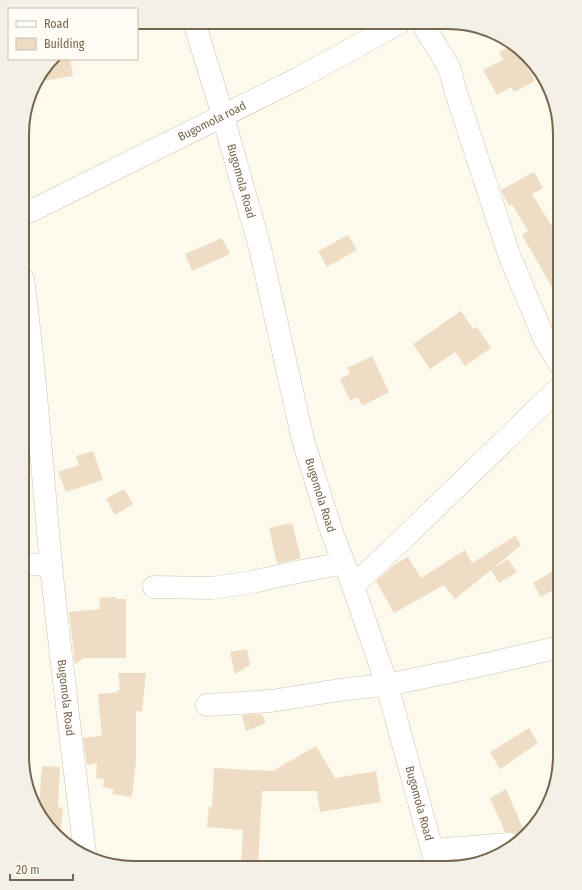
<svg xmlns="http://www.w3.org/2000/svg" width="582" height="890" font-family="'Fira Sans Condensed',sans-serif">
	<rect width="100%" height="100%" fill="#fcf9ed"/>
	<path fill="#eeddc4" d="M 514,44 L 516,45 L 535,81 L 514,92 L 511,87 L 497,95 L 483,70 L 503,60 L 499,52 Z
		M 53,59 L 70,59 L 73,76 L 36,82 L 37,78 Z
		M 534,172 L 543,188 L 532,194 L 560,239 L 560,301 L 522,235 L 528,231 L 512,204 L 509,206 L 501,190 Z
		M 348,235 L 357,250 L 327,267 L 318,251 Z
		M 222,238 L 230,254 L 192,271 L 185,254 Z
		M 461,311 L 473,329 L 477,327 L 491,348 L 465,366 L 455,352 L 430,369 L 413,344 Z
		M 372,356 L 389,392 L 362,406 L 358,397 L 350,401 L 340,379 L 350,374 L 347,368 Z
		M 93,451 L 103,480 L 66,492 L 58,472 L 79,465 L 76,456 Z
		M 124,489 L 133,504 L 115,515 L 106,499 Z
		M 292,523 L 301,558 L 277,564 L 269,528 Z
		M 515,536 L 521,545 L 491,570 L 508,559 L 517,572 L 499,583 L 491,570 L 455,599 L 444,585 L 394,613 L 376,581 L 394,565 L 408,557 L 421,578 L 465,550 L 472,563 Z
		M 560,567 L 560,586 L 541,597 L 533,583 Z
		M 116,597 L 116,599 L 126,599 L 126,658 L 84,658 L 75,664 L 69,612 L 100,609 L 99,598 Z
		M 247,649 L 250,665 L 235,674 L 230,652 Z
		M 118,673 L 146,673 L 142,712 L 136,711 L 136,761 L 132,797 L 113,794 L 113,789 L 103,787 L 104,779 L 96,778 L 97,763 L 87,765 L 83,738 L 102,736 L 98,694 L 118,692 L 117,690 L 120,690 Z
		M 262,714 L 266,723 L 246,731 L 242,715 Z
		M 529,728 L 538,743 L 500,769 L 490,752 Z
		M 316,746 L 335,778 L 376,771 L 381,802 L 320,812 L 317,791 L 262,791 L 258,867 L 241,867 L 243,830 L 207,827 L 209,806 L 212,807 L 214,768 L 273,771 Z
		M 42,766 L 60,767 L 58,807 L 63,808 L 60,837 L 34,804 L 39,805 Z
		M 506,789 L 524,831 L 517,834 L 515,833 L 505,832 L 490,798 Z"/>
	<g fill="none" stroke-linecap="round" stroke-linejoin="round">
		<defs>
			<g id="minor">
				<path id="s1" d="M 194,22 L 223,116 L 260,248 L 303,440 L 332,533 L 353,586 L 387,685 L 437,868"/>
				<path d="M 422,23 L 449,67 L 457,96 L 510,257 L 544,338 L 560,365"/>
				<path id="s2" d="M 23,215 L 299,78 L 399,23"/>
				<path id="s3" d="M 23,279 C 36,374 42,469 51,565 C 61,661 73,757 85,853"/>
				<path d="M 22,564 L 51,565"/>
				<path d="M 353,586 L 405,537 L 560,387"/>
				<path d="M 154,587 L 212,588 L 252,582 L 297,572 L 344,563"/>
				<path d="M 207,705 L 271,701 L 346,689 L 387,685 L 487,664 L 560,647"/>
				<path d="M 433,850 L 510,844"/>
			</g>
		</defs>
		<use href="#minor" stroke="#cec4b1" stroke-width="23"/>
		<use href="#minor" stroke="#fff" stroke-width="22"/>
	</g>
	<g text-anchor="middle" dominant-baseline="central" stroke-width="4" stroke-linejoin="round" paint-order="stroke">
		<g font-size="12" fill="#77654f" stroke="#fefcf4">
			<text stroke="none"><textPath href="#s2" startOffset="211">Bugomola road</textPath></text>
			<text stroke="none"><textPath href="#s1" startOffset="166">Bugomola Road</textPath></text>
			<text stroke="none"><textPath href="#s1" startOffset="490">Bugomola Road</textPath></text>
			<text stroke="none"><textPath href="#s3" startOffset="421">Bugomola Road</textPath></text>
			<text stroke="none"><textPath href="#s1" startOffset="814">Bugomola Road</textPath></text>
		</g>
	</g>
	<path d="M0 0H582V890H0ZM134 29H448A105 105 0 0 1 553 134V756A105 105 0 0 1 448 861H134A105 105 0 0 1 29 756V134A105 105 0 0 1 134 29Z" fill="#f3f0e7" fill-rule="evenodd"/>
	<path fill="none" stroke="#77654f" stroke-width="2" d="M134 29H448A105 105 0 0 1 553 134V756A105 105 0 0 1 448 861H134A105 105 0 0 1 29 756V134A105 105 0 0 1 134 29Z"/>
	<rect x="8" y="8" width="130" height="52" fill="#fefcf4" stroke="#c8c0b2"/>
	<rect x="16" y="21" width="20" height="6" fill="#ffffff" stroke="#c8c0b2"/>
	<text x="44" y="28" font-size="12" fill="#77654f">Road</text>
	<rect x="16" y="38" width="20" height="12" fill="#eeddc4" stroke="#c8c0b2"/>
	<text x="44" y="48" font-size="12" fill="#77654f">Building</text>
	<path d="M10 874v6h63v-6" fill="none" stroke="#77654f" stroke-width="2"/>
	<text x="16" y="874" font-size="12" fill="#77654f" stroke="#fefcf4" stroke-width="3" paint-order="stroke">20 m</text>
</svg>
